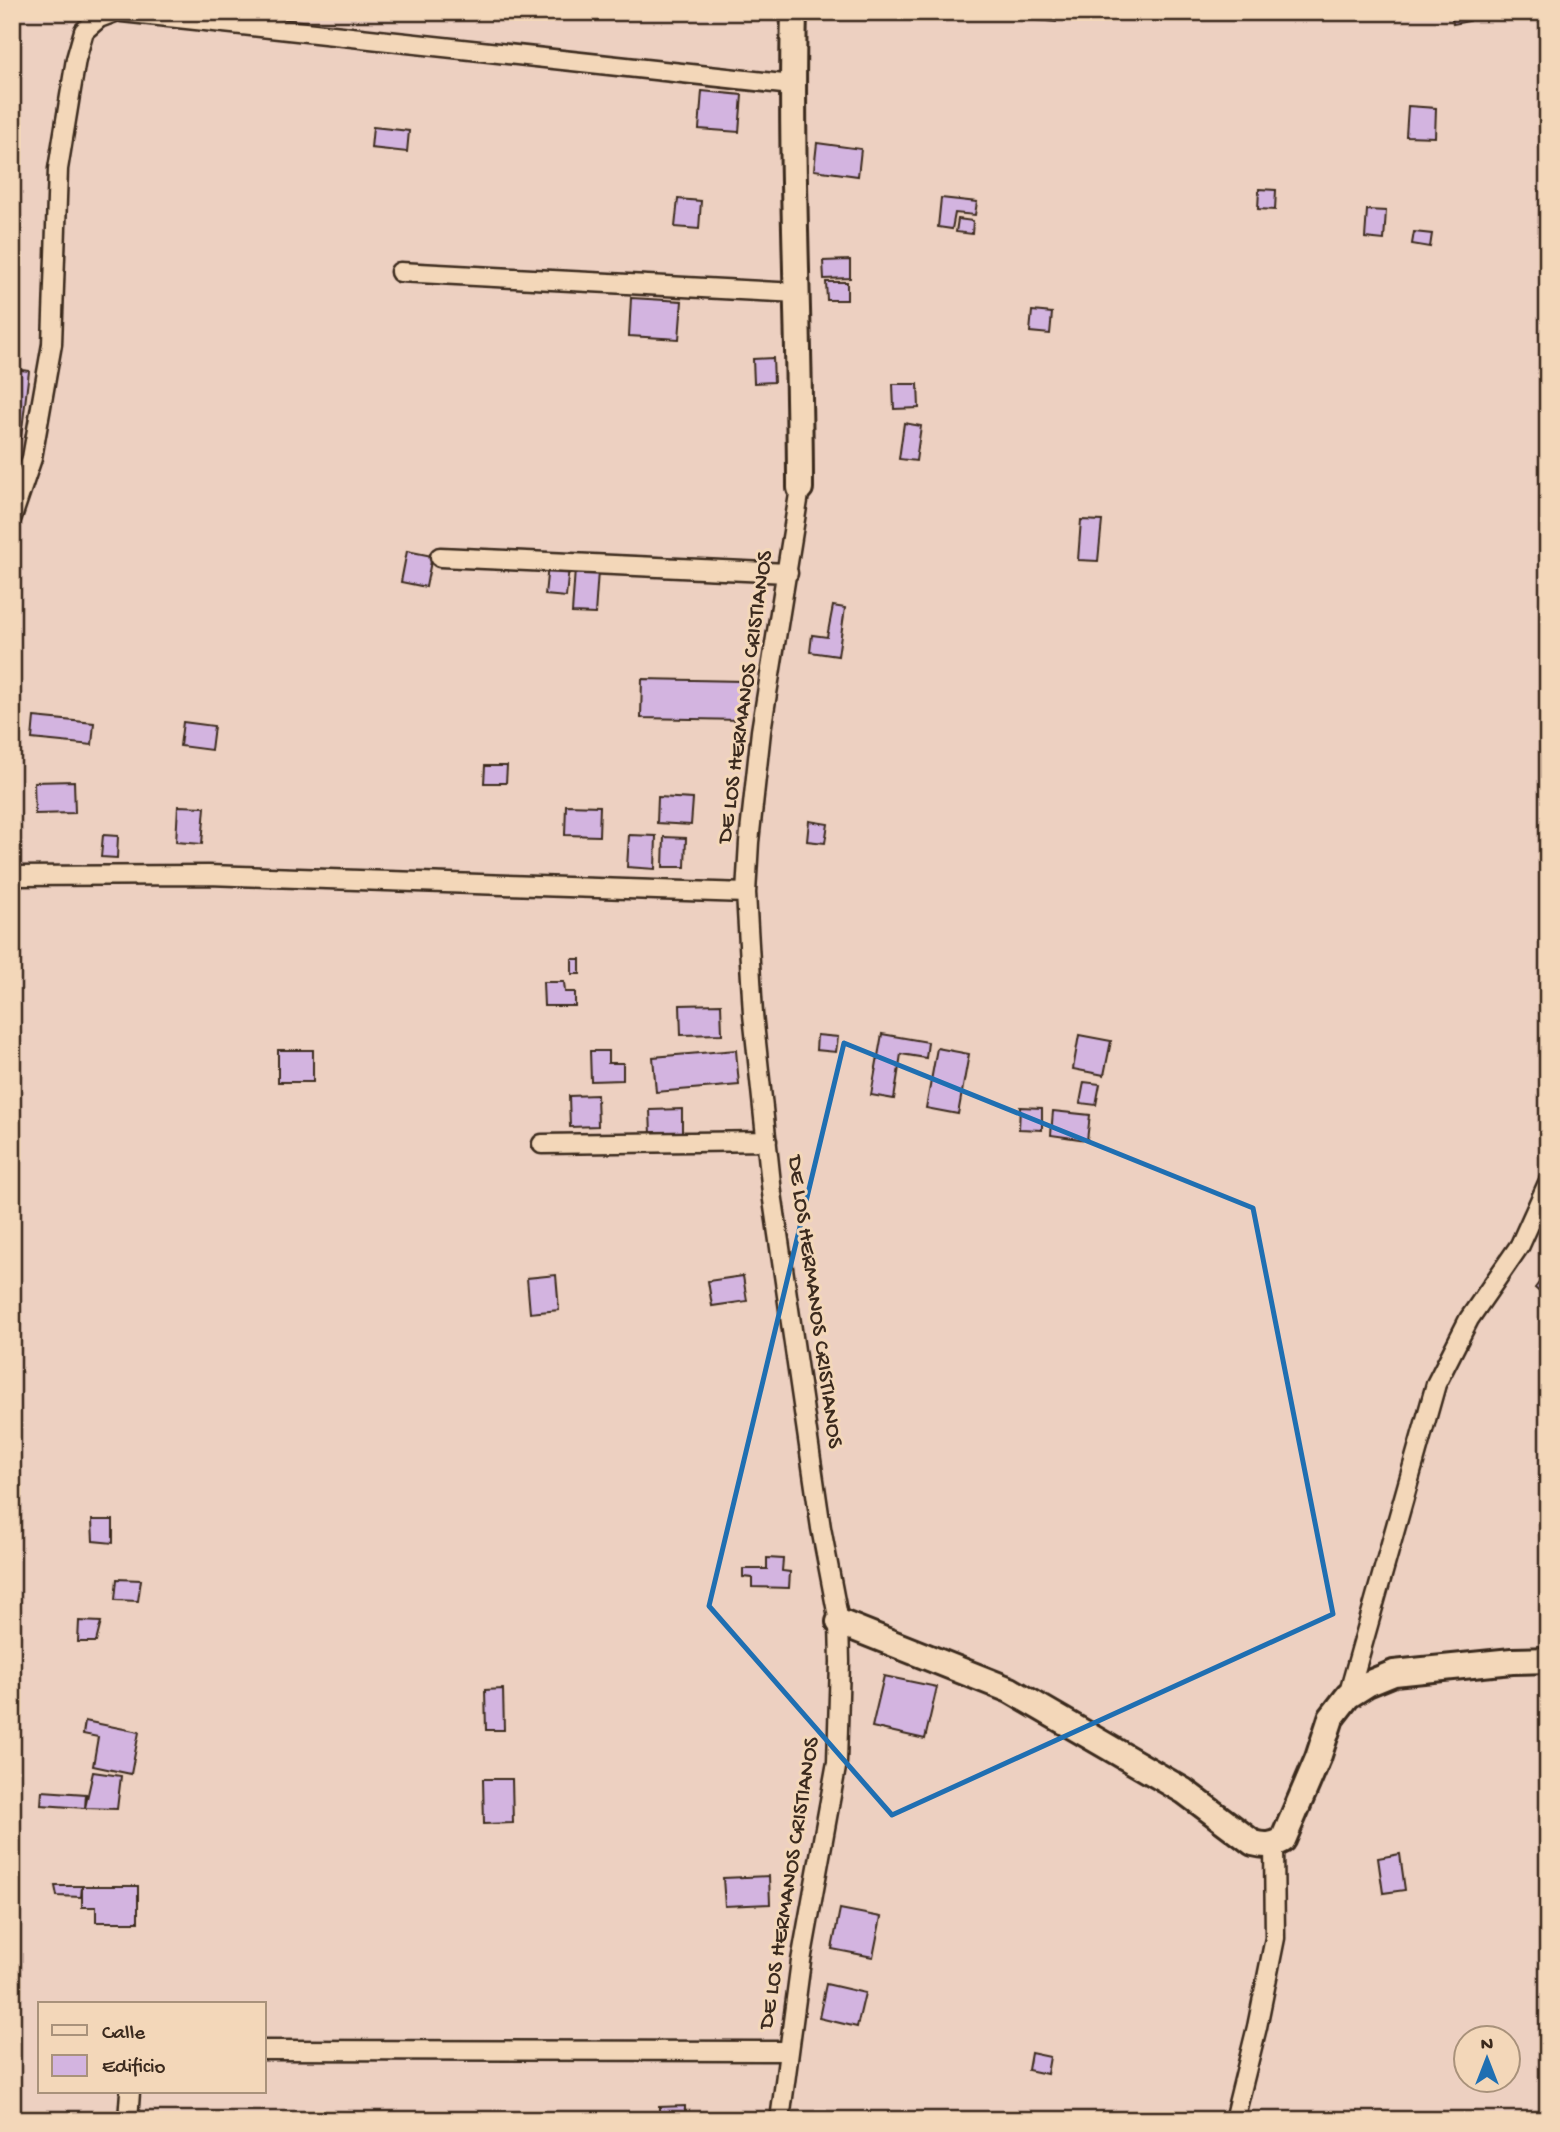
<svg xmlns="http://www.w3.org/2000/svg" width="1560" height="2132" font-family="'Gochi Hand',sans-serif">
	<rect width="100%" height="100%" fill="#edd0c1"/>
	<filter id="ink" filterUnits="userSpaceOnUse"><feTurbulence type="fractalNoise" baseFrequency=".0143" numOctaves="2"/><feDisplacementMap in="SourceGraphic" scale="14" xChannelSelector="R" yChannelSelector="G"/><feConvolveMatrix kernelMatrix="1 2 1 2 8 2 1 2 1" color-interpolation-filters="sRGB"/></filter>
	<g filter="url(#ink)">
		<path fill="#d3b4e0" stroke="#3b2a1e" stroke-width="2" d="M 984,12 L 1057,12 L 1056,22 L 983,15 Z
			M 1451,12 L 1468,12 L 1469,21 L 1453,24 Z
			M 702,91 L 742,95 L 739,132 L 699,129 Z
			M 1408,106 L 1436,108 L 1435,137 L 1406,136 Z
			M 373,127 L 409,131 L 407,152 L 371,148 Z
			M 817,143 L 861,149 L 858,176 L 814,170 Z
			M 1259,189 L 1276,190 L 1275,210 L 1258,209 Z
			M 941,198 L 977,202 L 975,215 L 955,213 L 952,229 L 938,227 Z
			M 678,199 L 701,201 L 699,229 L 675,227 Z
			M 1367,210 L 1386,211 L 1384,240 L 1365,238 Z
			M 958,219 L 973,221 L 972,234 L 956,232 Z
			M 1414,232 L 1432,234 L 1430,247 L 1412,244 Z
			M 850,260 L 850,278 L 824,279 L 823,261 Z
			M 826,282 L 847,282 L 847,300 L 827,300 Z
			M 631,298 L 682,301 L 679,339 L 629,336 Z
			M 1032,311 L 1052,313 L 1050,334 L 1030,332 Z
			M 773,358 L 774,382 L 754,383 L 753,359 Z
			M 12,369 L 29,371 L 21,438 L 12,437 Z
			M 893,384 L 918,384 L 919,408 L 894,409 Z
			M 904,423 L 921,426 L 916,461 L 899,459 Z
			M 1081,520 L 1102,521 L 1098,561 L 1078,560 Z
			M 407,551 L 432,556 L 426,587 L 401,582 Z
			M 548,565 L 569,567 L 566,597 L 545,595 Z
			M 575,569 L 598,571 L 595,614 L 572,613 Z
			M 833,606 L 845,608 L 838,656 L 810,652 L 812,635 L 827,637 Z
			M 642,679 L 743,681 L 742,720 L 641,718 Z
			M 34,717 L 94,723 L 92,745 L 32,739 Z
			M 183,722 L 214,726 L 211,750 L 180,746 Z
			M 485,766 L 507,766 L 506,783 L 484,783 Z
			M 74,781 L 75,813 L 35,814 L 34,782 Z
			M 658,797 L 693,799 L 691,825 L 657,823 Z
			M 566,805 L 600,806 L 599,836 L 565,835 Z
			M 178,806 L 205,807 L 202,844 L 176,842 Z
			M 809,821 L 828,824 L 825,843 L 807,841 Z
			M 103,835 L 118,836 L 117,858 L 101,857 Z
			M 629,835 L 656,836 L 655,869 L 627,867 Z
			M 664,837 L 686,838 L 685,867 L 663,867 Z
			M 572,959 L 580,959 L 580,974 L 572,974 Z
			M 543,982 L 564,982 L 565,992 L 575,992 L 575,1006 L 544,1006 Z
			M 721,1004 L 722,1034 L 681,1035 L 680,1005 Z
			M 882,1034 L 928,1042 L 926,1058 L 901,1054 L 894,1099 L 871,1095 Z
			M 817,1035 L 838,1037 L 836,1052 L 816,1050 Z
			M 1079,1035 L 1111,1041 L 1104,1075 L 1073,1069 Z
			M 937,1048 L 969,1054 L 958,1114 L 926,1108 Z
			M 278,1050 L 313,1050 L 313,1082 L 278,1082 Z
			M 736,1050 L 739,1085 L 656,1092 L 653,1057 Z
			M 590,1051 L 608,1051 L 608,1063 L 623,1063 L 623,1080 L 591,1081 Z
			M 1084,1082 L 1100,1084 L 1096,1105 L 1080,1103 Z
			M 597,1095 L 598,1126 L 570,1127 L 569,1096 Z
			M 1020,1107 L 1042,1108 L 1042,1130 L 1019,1129 Z
			M 682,1109 L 682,1133 L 651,1134 L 650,1110 Z
			M 1053,1111 L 1090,1115 L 1087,1140 L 1051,1135 Z
			M 1548,1271 L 1548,1289 L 1543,1295 L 1535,1288 Z
			M 556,1275 L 559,1310 L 530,1313 L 527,1278 Z
			M 743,1276 L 747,1301 L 712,1306 L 708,1281 Z
			M 92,1520 L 113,1520 L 113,1543 L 93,1541 Z
			M 767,1558 L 783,1559 L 782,1571 L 790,1572 L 789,1588 L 752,1587 L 752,1578 L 743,1577 L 743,1569 L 767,1569 Z
			M 117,1579 L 141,1580 L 138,1601 L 115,1600 Z
			M 79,1621 L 101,1622 L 96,1642 L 78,1642 Z
			M 884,1676 L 937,1687 L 925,1739 L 872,1727 Z
			M 503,1689 L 504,1730 L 486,1730 L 485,1690 Z
			M 85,1721 L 139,1732 L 131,1774 L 93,1766 L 98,1737 L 83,1734 Z
			M 93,1772 L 121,1776 L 117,1809 L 85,1808 Z
			M 483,1779 L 512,1779 L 513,1823 L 484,1824 Z
			M 42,1791 L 86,1794 L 85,1808 L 41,1805 Z
			M 1400,1854 L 1405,1890 L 1383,1893 L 1378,1858 Z
			M 769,1876 L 770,1904 L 725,1906 L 723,1878 Z
			M 55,1886 L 82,1886 L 81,1897 L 57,1896 Z
			M 82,1886 L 138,1886 L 138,1922 L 96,1922 L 96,1907 L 82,1907 Z
			M 840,1909 L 881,1917 L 873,1957 L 832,1949 Z
			M 826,1984 L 865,1993 L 857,2027 L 819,2018 Z
			M 1031,2053 L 1050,2057 L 1047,2074 L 1028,2070 Z
			M 685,2106 L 685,2117 L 659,2118 L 659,2107 Z"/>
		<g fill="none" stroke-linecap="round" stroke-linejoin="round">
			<defs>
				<path id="street" d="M 122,12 L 792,85
					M 400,272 L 798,293
					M 12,517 L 32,458 L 52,344 L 58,169 L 76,59 L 84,31 L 99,18 L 115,12
					M 440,557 L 788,573
					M 12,876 L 208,875 L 746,893
					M 542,1144 L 767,1141
					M 1348,1696 L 1436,1384 L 1469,1319 L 1520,1245 L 1548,1183
					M 264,2050 L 789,2051
					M 128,2120 L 130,2092
					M 780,2120 L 801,1961 L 837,1762 L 840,1662 L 839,1622 L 821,1528 L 772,1193 L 753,1014 L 746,893 L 749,842 L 761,731 L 800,488
					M 1234,2120 L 1257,2027 L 1275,1938 L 1274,1845"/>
				<path id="secondary" d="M 794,12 C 790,171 800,330 800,488
					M 839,1622 L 1010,1690 L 1184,1791 L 1253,1843 C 1265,1846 1272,1846 1283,1840 L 1318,1758 L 1331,1718 L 1348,1696 L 1367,1684 L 1394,1673 L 1512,1661 L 1548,1660"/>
			</defs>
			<use href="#street" stroke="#3b2a1e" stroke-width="23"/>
			<use href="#secondary" stroke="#3b2a1e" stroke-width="30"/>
			<use href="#street" stroke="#f3d7b9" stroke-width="18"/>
			<use href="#secondary" stroke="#f3d7b9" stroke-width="24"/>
		</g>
	</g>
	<path fill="none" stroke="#1f6fb2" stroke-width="5" stroke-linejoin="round" d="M 844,1043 L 1253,1208 L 1333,1614 L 892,1815 L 709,1606 Z"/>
	<g text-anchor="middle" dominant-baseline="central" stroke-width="6" stroke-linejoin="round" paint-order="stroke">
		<g font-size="23" fill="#3b2a1e" stroke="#f3d7b9">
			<text transform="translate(746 697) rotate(-82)">DE LOS HERMANOS CRISTIANOS</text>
			<text transform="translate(814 1302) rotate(82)">DE LOS HERMANOS CRISTIANOS</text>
			<text transform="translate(790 1883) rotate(-81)">DE LOS HERMANOS CRISTIANOS</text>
		</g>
	</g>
	<rect width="1560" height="2132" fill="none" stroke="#f3d7b9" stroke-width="42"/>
	<rect x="21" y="21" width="1518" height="2090" fill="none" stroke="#3b2a1e" stroke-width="2.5" filter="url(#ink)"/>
	<rect x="38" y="2002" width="228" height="91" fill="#f3d7b9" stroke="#a9927b" stroke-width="2"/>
	<rect x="52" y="2025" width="35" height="10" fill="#f3d7b9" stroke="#a9927b" stroke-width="2"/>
	<text x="102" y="2038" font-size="21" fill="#3b2a1e">Calle</text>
	<rect x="52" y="2055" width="35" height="21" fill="#d3b4e0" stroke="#a9927b" stroke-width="2"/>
	<text x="102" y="2072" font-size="21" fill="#3b2a1e">Edificio</text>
	<g transform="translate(1487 2059)"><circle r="33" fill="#f3d7b9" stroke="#a9927b" stroke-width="2"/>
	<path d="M0-5L12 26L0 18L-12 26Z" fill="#1f6fb2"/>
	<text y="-10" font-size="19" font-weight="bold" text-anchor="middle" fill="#3b2a1e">N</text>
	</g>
</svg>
